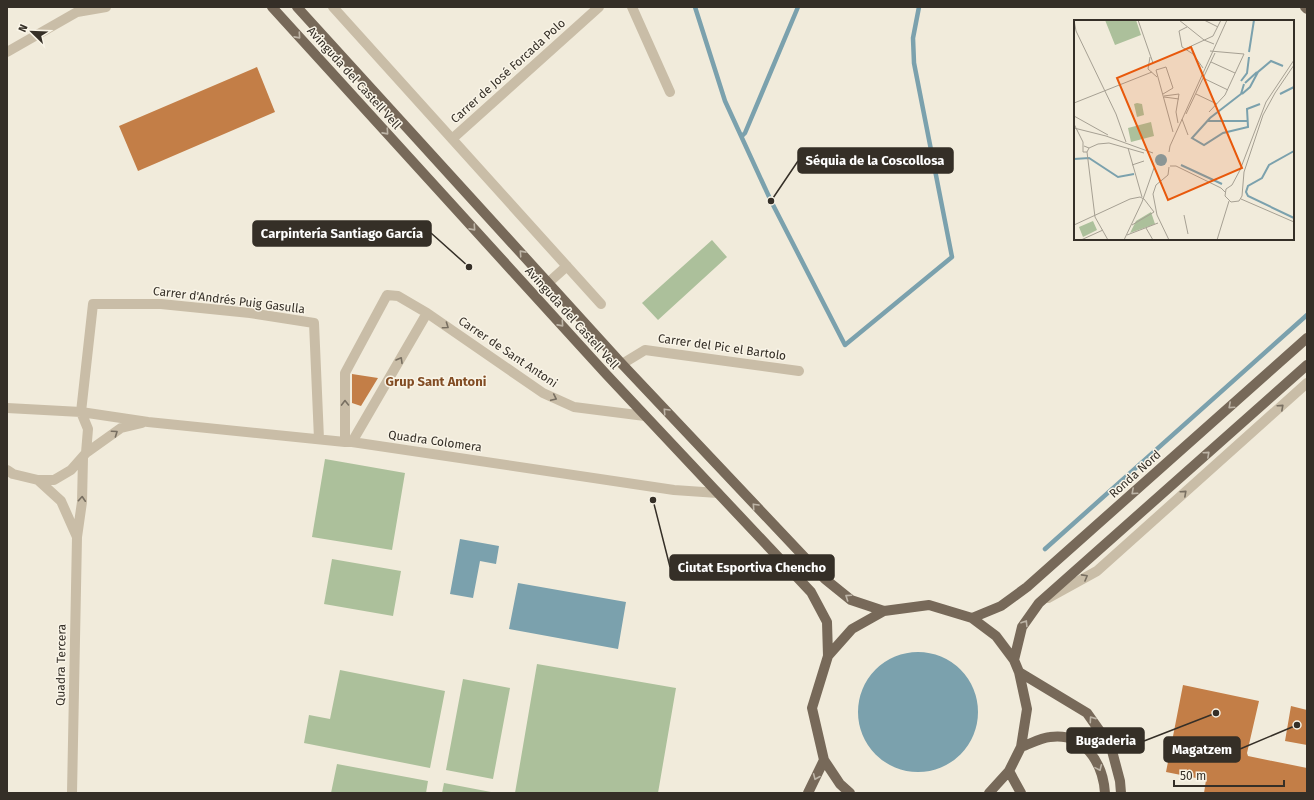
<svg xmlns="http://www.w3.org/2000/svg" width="1314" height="800" font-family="'Fira Sans',sans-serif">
	<rect width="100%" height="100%" fill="#f1ebdb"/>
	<path fill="#acc09b" d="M 712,240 L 727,257 L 658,320 L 642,303 Z
		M 325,459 L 405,473 L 392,550 L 312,537 Z
		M 332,559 L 401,571 L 393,616 L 324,604 Z
		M 537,664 L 676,688 L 658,793 L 515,793 Z
		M 340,670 L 445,691 L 430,768 L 304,743 L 309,715 L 330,719 Z
		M 463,679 L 510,688 L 493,779 L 446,770 Z
		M 337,764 L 428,781 L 426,793 L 331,793 Z
		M 444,783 L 491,792 L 491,793 L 442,793 Z"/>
	<path fill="#7ba1ad" d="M 460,539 L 499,546 L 496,564 L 480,561 L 473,598 L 450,594 Z
		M 518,583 L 626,602 L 618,649 L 509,629 Z
		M858 712a60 60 0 1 1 120 0a60 60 0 1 1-120 0Z"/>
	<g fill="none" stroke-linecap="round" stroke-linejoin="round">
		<path stroke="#7ba1ad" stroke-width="4.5" d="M 695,7 L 725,101 L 771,201 L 845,345 L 952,257 L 914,63 L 913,38 L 919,7
			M 742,136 L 745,133 L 798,7
			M 1045,549 L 1307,315"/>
	</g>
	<path fill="#c37e47" d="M 257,67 L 275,112 L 138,171 L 119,126 Z
		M 352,374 L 378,378 L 361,406 L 352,403 Z
		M 1183,685 L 1259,701 L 1247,753 L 1248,756 L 1307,768 L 1307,793 L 1204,793 L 1206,780 L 1166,772 Z
		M 1291,706 L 1307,710 L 1307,745 L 1285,741 Z"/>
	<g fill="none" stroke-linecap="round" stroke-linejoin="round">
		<path stroke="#c9bda7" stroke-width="10" d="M 333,7 L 601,304
			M 632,7 L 670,92
			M 7,52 L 77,12 L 106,7
			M 452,139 L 599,7
			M 548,283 L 567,266
			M 622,364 L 645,350 L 799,371
			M 7,408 L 81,412 L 88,429 L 86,453
			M 319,439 L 314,323 L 250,313 L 161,304 L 93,304 L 81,412 L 148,422 L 345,442 L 352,442 L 674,490 L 718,493
			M 345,442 L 345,373 L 387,295 L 398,296 L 427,313 L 543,393 L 574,407 L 645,416
			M 352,442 L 427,313
			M 7,470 L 13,474 L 38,480 L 54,480 L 71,470 L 86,453 L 121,428 L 142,423
			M 38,480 L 61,501 L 77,537
			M 1048,598 L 1097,571 L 1307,383
			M 72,793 L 77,537 L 82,502 L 83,458"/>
		<path stroke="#776959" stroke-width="10" d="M 272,7 L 606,374 L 811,592 L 827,622 L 828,656
			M 297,7 L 622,364 L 825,579 L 851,600 L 884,611
			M 1305,7 L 1307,9
			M 972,618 L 1001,606 L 1027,587 L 1307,338
			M 1014,660 L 1022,627 L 1039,603 L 1307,365
			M 1019,672 L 1087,713 L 1111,747 L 1120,781 L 1121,793
			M 1021,747 C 1030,744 1040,738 1050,737 C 1084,732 1103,763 1105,793
			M 1009,771 L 1021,793
			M 808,793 L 824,760
			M 850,793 L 840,784 L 824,760 L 812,708 L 828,656 L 852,629 L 884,611 L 929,605 L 972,618 L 996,636 L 1014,660 L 1019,672 L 1027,709 L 1021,747 L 1009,771 L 989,793"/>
	</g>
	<defs><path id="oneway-chevron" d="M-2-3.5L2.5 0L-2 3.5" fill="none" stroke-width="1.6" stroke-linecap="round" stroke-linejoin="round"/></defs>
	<g stroke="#beb5a7">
		<use href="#oneway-chevron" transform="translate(298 36) rotate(48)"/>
		<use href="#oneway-chevron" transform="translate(386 132) rotate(48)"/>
		<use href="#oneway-chevron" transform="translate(473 228) rotate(48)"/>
		<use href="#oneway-chevron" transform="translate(522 253) rotate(-132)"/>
		<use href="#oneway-chevron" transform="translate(561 324) rotate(48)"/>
		<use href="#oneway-chevron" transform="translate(1231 406) rotate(138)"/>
		<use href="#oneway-chevron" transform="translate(666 411) rotate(-133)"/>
		<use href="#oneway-chevron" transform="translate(1207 454) rotate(-42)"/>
		<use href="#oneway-chevron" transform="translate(1134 492) rotate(138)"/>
		<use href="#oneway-chevron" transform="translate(755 506) rotate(-133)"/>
		<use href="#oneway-chevron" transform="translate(848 597) rotate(-146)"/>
		<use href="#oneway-chevron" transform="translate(1025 623) rotate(-58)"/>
		<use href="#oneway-chevron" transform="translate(1092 719) rotate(-125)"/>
		<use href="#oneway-chevron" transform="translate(1099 768) rotate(66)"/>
		<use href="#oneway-chevron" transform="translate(816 777) rotate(113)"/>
	</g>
	<g stroke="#786f61">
		<use href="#oneway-chevron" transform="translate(446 326) rotate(35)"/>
		<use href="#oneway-chevron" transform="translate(400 360) rotate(-60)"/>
		<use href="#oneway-chevron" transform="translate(554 398) rotate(25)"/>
		<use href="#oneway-chevron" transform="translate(345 403) rotate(-91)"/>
		<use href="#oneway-chevron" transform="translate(1281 407) rotate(-42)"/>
		<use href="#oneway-chevron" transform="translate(115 433) rotate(-35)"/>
		<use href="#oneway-chevron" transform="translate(1184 493) rotate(-42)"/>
		<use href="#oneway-chevron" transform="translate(82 499) rotate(-86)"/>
		<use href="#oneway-chevron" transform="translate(1085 577) rotate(-29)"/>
	</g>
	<g text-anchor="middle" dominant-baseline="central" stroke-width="3" stroke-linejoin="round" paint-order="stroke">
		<g font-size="12" fill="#352f27" stroke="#f9f4e7">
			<text transform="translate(508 71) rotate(-42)">Carrer de José Forcada Polo</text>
			<text transform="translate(354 78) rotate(48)">Avinguda del Castell Vell</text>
			<text transform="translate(229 300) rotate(7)">Carrer d'Andrés Puig Gasulla</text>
			<text transform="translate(572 318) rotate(48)">Avinguda del Castell Vell</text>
			<text transform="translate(722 347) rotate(8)">Carrer del Pic el Bartolo</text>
			<text transform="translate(508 352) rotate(34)">Carrer de Sant Antoni</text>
			<text transform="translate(435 441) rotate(8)">Quadra Colomera</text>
			<text transform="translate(1135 474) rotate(-42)">Ronda Nord</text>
			<text transform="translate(61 665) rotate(-89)">Quadra Tercera</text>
		</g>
		<g font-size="13" font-weight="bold" fill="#824c23" stroke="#f9f4e7">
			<text x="436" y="381">Grup Sant Antoni</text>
		</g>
	</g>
	<g transform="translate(1074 20)">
		<rect width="220" height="220" fill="#f1ebdb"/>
		<path d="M 31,0 L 62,0 L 67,15 L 41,25 ZM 63,83 L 68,84 L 70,95 L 63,97 L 60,84 ZM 77,102 L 80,116 L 57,122 L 54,108 ZM 77,192 L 81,204 L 56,213 L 62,201 ZM 19,201 L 23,210 L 9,217 L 5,207 Z" fill="#acc09b"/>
		<path d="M81 140a6 6 0 1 1 12 0a6 6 0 1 1-12 0Z" fill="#7ba1ad"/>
		<path fill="none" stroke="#7ba1ad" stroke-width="2" d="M 175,32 L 180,0M 167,61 L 173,53 L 175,37M 171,63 L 183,52M 170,64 L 167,74 L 136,98 L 118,118 L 130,125 L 149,113 L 174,107 L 173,89 L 186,84M 168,74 L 176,67 L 184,52 L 197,41 L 209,46M 206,74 L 220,67M 134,101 L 173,101M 220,131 L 195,145 L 188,158 L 174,166 L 172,172 L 174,176 L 220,198M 0,139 L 15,138 L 44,157 L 60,154M 107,145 L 148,164"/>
		<path fill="none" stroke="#a6a093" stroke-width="1" d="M 0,0 L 2,11 L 42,94 L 52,122M 64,0 L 79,43M 105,0 L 130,20 L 140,24M 130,0 L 144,7M 113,7 L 105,11 L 108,27 L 119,34 L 129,48M 111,29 L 139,16 L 147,0M 76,37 L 74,49 L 83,57M 220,40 L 192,82 L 166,150 L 158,165 L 152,169 L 151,176 L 157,182 L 165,181 L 168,176 L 170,152 L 189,95 L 201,73 L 220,45M 137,42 L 161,53M 129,58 L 154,70M 89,74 L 99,68 L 92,47 L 82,50 L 99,112M 122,74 L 143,84M 90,76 L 105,74 L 102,92 L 104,103M 90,77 L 105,79M 0,83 L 78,52M 135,92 L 151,75 L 170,34 L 136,31M 112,94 L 141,33M 0,96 L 34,115M 108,99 L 114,115M 0,104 L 9,122M 0,108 L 32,116 L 79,133M 9,122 L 9,132 L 13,132 L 15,128 L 10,126M 15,128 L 24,124 L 35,123 L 70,133M 54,128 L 68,177M 13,132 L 21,197 L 34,220M 95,132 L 96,126 L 153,0M 58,145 L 70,141M 96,146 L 102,146 L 147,168 L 151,172M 95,147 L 94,155 L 82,165 L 79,174 L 83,195 L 95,220M 167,179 L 220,202M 110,195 L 114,214M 0,205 L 56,179 L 66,177 L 70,179M 58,205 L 80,192 L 70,179M 72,208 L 79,220M 53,215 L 84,203M 7,220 L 29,210M 50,220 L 68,182 L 80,148M 143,220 L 155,181"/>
		<path fill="#e8590c" fill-opacity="0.15" stroke="#e8590c" stroke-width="2" d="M 117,27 L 168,148 L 94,180 L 43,58 Z"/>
		<rect width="220" height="220" fill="none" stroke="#352f27" stroke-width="2"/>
	</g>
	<path fill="none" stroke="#352f27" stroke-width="1.5" d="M771 201L798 161M469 267L431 233M653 500L670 567M1216 713L1144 741M1297 725L1240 749"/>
	<g fill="#352f27" stroke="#f9f4e7" stroke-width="1.5">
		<circle cx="771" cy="201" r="4"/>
		<circle cx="469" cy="267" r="4"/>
		<circle cx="653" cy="500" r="4"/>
		<circle cx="1216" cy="713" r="4"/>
		<circle cx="1297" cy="725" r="4"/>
	</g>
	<g fill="#352f27" stroke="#352f27" stroke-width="1.5">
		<rect x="798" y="148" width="155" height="25" rx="4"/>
		<rect x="253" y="221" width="178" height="25" rx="4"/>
		<rect x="670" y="555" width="164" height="25" rx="4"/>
		<rect x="1067" y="728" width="77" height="25" rx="4"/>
		<rect x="1164" y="737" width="76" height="25" rx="4"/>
	</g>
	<g font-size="13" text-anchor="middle" font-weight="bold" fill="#fff">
		<text x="875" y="165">Séquia de la Coscollosa</text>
		<text x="342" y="238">Carpintería Santiago García</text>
		<text x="752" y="572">Ciutat Esportiva Chencho</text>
		<text x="1106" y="745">Bugaderia</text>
		<text x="1202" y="754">Magatzem</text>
	</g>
	<rect width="1314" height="800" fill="none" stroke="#352f27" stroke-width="16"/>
	<g transform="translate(32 32) rotate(293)" stroke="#f9f4e7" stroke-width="3" paint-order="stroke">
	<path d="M0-3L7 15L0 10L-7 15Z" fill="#352f27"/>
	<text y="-6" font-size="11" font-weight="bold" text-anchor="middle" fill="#352f27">N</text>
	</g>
	<path d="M1174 780v6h110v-6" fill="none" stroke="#352f27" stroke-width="2"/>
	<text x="1180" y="780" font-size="12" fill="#352f27" stroke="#f9f4e7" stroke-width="3" paint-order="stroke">50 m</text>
</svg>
